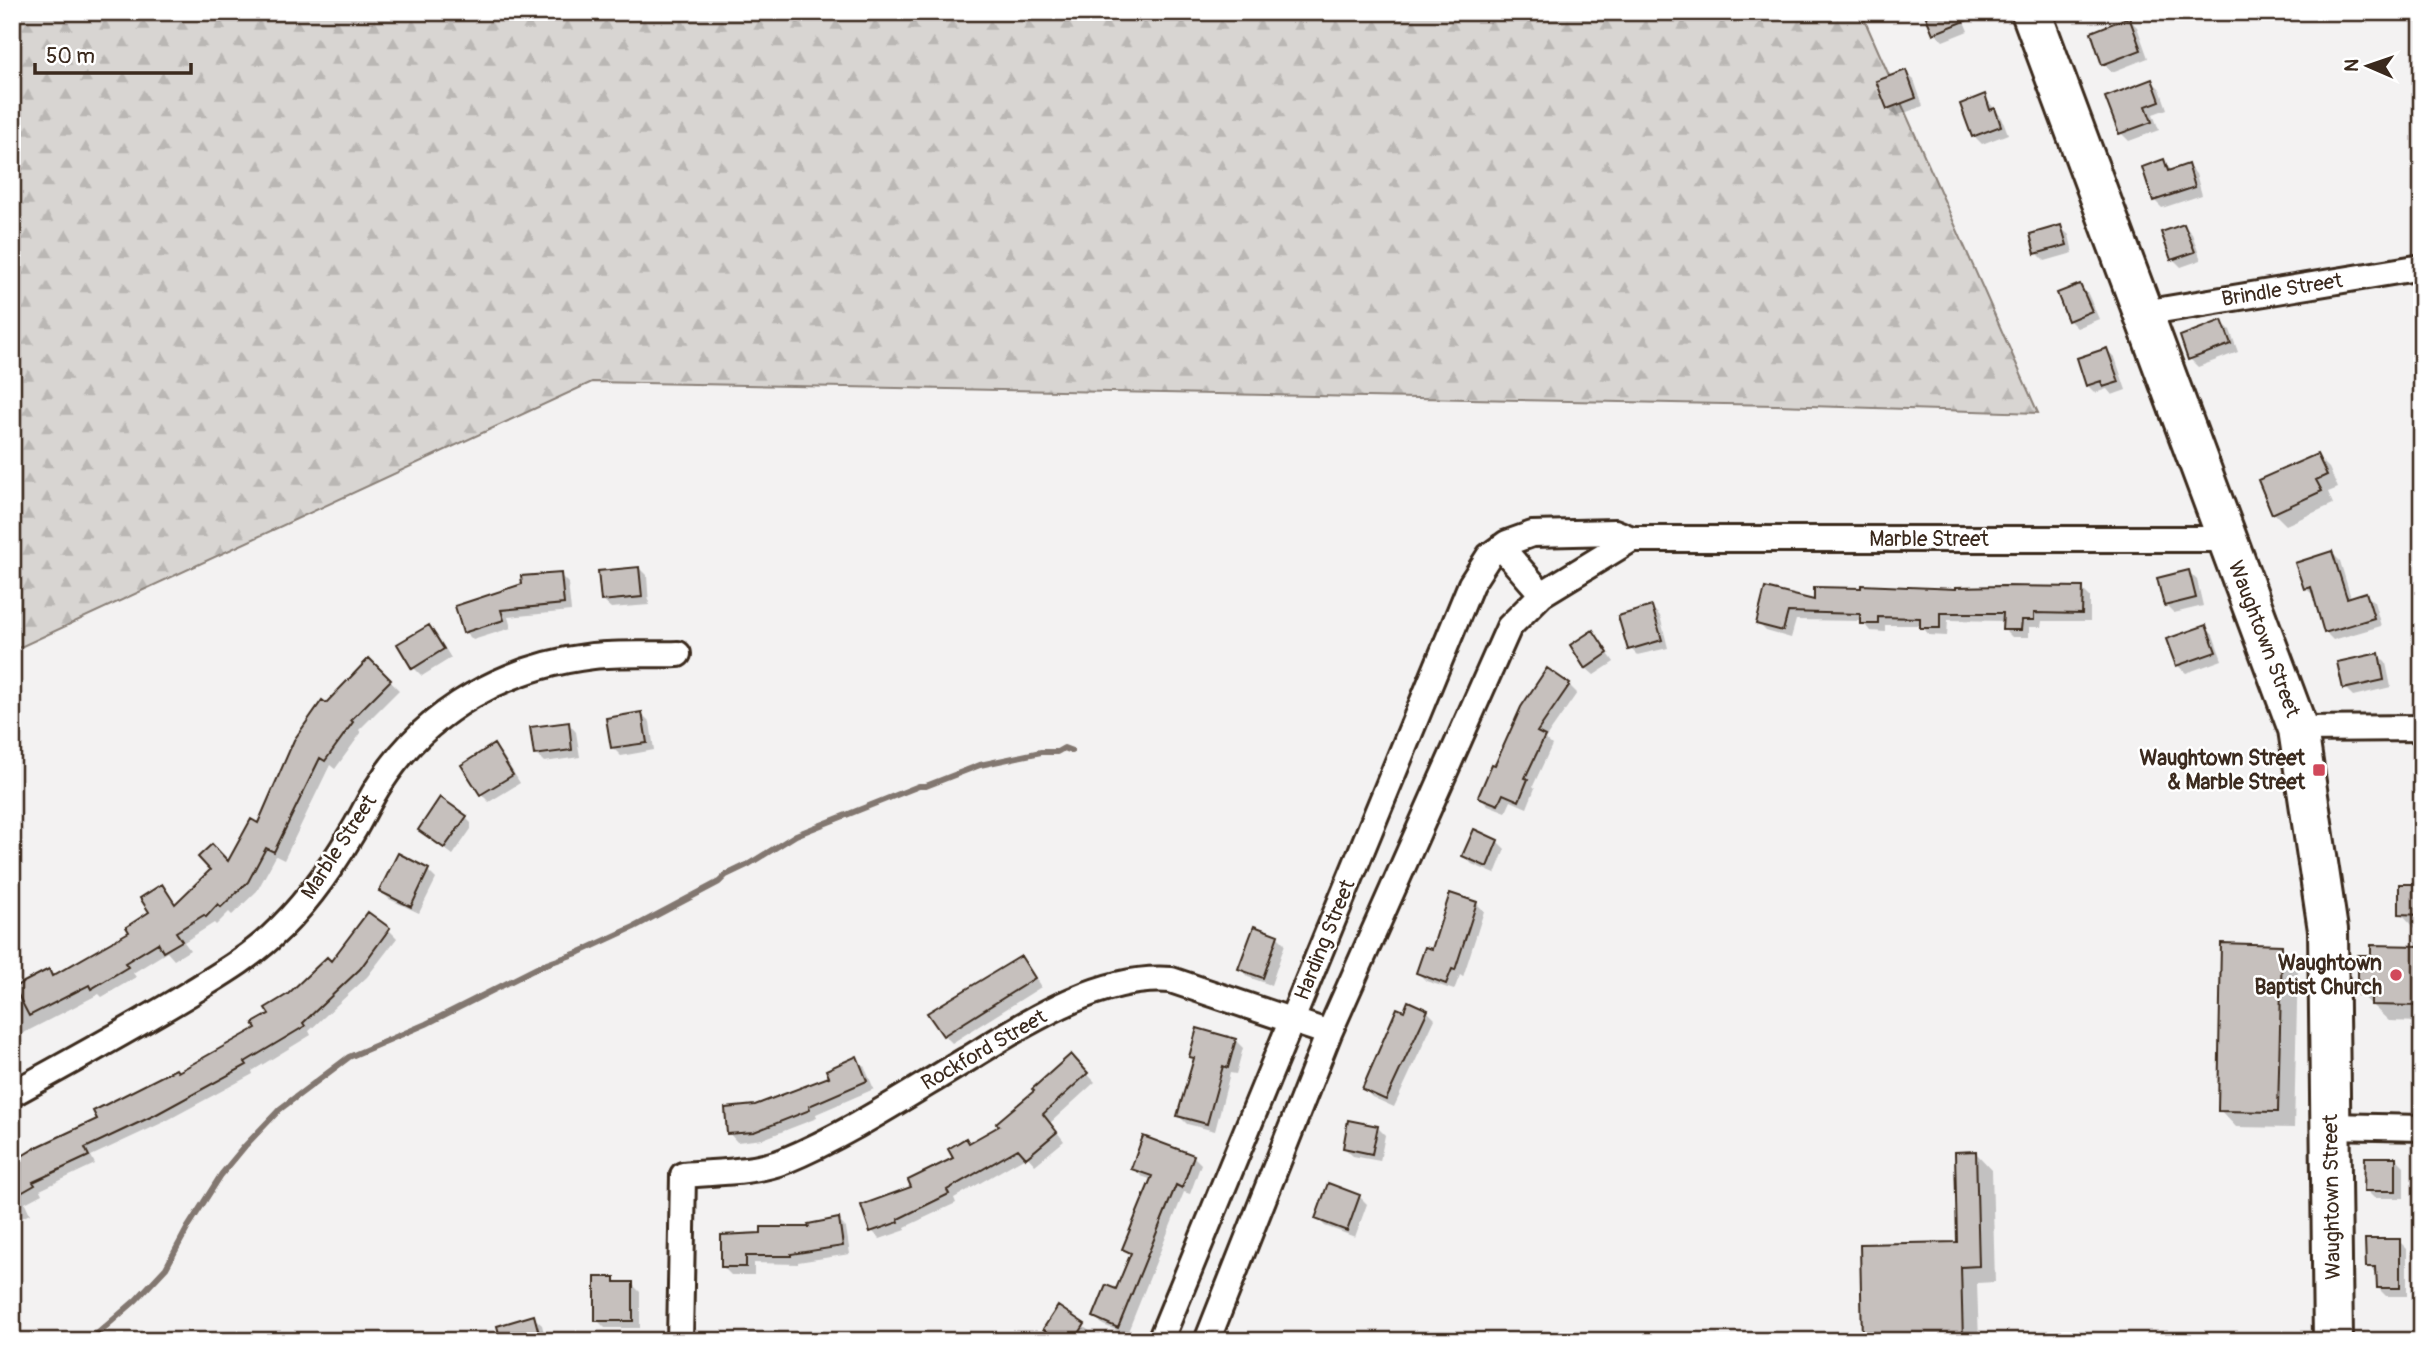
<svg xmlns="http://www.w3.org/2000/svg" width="2434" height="1353" font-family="Pangolin,sans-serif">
	<defs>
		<pattern id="forest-firs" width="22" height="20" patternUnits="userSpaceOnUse" patternTransform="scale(1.75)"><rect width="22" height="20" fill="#d8d5d2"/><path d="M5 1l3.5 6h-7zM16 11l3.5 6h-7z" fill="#bab7b4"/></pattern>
	</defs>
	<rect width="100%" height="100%" fill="#f3f2f2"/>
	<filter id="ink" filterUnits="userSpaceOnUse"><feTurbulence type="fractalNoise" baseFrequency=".0143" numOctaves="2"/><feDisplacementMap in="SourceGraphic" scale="14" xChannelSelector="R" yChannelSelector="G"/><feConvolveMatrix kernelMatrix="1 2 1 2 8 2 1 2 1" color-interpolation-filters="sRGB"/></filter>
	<g filter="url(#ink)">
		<path fill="url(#forest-firs)" stroke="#8a8078" stroke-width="2" d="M 12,12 L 1861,12 L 2038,413 L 1776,405 L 592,382 L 12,651 Z"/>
		<path fill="#0003" d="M 1960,12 L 1968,31 L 1943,41 L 1935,33 Z
			M 2129,19 L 2137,27 L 2148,58 L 2112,72 L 2104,64 Z
			M 1905,72 L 1914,80 L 1923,106 L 1896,116 L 1888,108 Z
			M 2152,81 L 2160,89 L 2167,109 L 2153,114 L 2159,130 L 2129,141 L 2121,133 L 2107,98 Z
			M 1984,96 L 2002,118 L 2008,134 L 1982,144 L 1974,136 Z
			M 2163,161 L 2172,171 L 2188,166 L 2196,174 L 2202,195 L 2162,208 L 2154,200 Z
			M 2184,226 L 2192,234 L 2201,260 L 2181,267 L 2173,259 Z
			M 2060,227 L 2069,235 L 2073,253 L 2045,261 L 2037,253 Z
			M 2080,286 L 2088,294 L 2099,319 L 2077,328 L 2069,320 Z
			M 2222,322 L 2230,330 L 2238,352 L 2198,367 L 2190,359 Z
			M 2107,350 L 2115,358 L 2126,390 L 2112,395 L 2107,389 L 2095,393 L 2087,385 Z
			M 2317,456 L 2329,468 L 2338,488 L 2328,492 L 2333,504 L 2286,525 L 2274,513 Z
			M 2332,553 L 2340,561 L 2351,598 L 2366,594 L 2374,602 L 2381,626 L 2333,640 L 2325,632 L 2315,596 L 2305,588 Z
			M 639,568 L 647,576 L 649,605 L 611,608 L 602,600 Z
			M 2189,572 L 2197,580 L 2203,606 L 2174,613 L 2166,605 Z
			M 560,575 L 568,583 L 571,611 L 508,617 L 511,628 L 473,640 L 465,632 L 457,607 Z
			M 2082,589 L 2090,597 L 2090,621 L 2042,621 L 2041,627 L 2029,627 L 2029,637 L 2012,637 L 2004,629 L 2004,621 L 1948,620 L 1947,636 L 1929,635 L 1921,625 L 1885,625 L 1885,632 L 1870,631 L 1862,621 L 1796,620 L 1791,638 L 1766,631 L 1758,623 L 1766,590 L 1815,602 L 1957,591 Z
			M 1652,608 L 1660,616 L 1668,648 L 1637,655 L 1629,647 Z
			M 429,627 L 437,635 L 451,658 L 422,676 L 414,668 Z
			M 2205,627 L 2213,635 L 2222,660 L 2186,673 L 2177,665 Z
			M 1593,632 L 1614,662 L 1594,675 L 1586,668 Z
			M 2378,655 L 2386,663 L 2391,687 L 2353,696 L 2345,688 Z
			M 369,661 L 399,690 L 359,730 L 361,733 L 335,769 L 330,765 L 284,860 L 276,856 L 257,891 L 232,915 L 229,912 L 216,925 L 214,923 L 184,942 L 190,950 L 174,960 L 167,952 L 133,973 L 136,977 L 102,997 L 99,994 L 16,1037 L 18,1041 L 12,1045 L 12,999 L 49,971 L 54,977 L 132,933 L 151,913 L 162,887 L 177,905 L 229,864 L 259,825 L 326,705 Z
			M 1569,685 L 1577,693 L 1545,739 L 1552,745 L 1533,786 L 1535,788 L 1527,808 L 1511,801 L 1506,812 L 1488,805 L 1480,797 L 1495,768 Z
			M 642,714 L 650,722 L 654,750 L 621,756 L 613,748 Z
			M 568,723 L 576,732 L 580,757 L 544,762 L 536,754 Z
			M 494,747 L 502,754 L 520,783 L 489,802 L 481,794 L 464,766 Z
			M 463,815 L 471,823 L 471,829 L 453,855 L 420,830 Z
			M 1497,841 L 1505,849 L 1495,874 L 1472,864 L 1464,856 Z
			M 428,871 L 436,879 L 419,913 L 389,899 L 381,891 Z
			M 2422,886 L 2422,1022 L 2389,1021 L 2360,994 L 2373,957 L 2416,947 L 2416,929 L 2401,913 Z
			M 1476,903 L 1484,911 L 1463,977 L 1460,975 L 1454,990 L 1426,981 L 1418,973 L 1433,951 Z
			M 389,930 L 397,938 L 367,977 L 309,1031 L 311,1035 L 252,1071 L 253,1074 L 164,1122 L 91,1156 L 95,1164 L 40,1190 L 42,1194 L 25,1203 L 30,1214 L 15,1221 L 12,1218 L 12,1163 L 99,1120 L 258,1028 L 289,995 L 331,964 Z
			M 1277,936 L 1285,944 L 1271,985 L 1248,977 L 1240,969 Z
			M 2281,946 L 2298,963 L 2294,1128 L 2236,1127 L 2220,1110 Z
			M 1020,958 L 1028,966 L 1041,987 L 952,1043 L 944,1035 Z
			M 1427,1011 L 1435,1019 L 1394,1107 L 1372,1097 L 1364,1089 L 1405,1013 Z
			M 1235,1040 L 1243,1048 L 1236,1074 L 1230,1073 L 1215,1131 L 1187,1124 L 1179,1116 L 1195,1060 L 1191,1056 Z
			M 1071,1057 L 1095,1082 L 1050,1123 L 1064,1141 L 1035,1165 L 1027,1156 L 954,1198 L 956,1203 L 905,1227 L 906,1230 L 880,1239 L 872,1231 L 914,1188 L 955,1159 L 970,1144 L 1001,1126 Z
			M 856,1058 L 864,1066 L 874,1089 L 816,1114 L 817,1118 L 763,1139 L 737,1142 L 729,1133 L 756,1106 L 831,1078 Z
			M 1377,1127 L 1385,1135 L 1380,1161 L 1353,1156 L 1344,1148 Z
			M 1976,1153 L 1992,1170 L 1995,1282 L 1977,1283 L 1979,1341 L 1864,1341 L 1959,1244 Z
			M 1193,1156 L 1201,1164 L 1190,1194 L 1184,1192 L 1127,1334 L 1103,1325 L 1095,1317 L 1117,1292 L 1131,1256 L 1124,1248 L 1153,1180 L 1141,1176 L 1133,1168 Z
			M 2396,1158 L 2404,1166 L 2404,1198 L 2374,1198 L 2366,1190 Z
			M 1359,1196 L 1367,1204 L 1355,1237 L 1325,1226 L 1317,1218 Z
			M 838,1220 L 846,1228 L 850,1254 L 798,1262 L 798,1264 L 754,1263 L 754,1275 L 731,1275 L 723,1267 L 723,1236 L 811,1229 Z
			M 2399,1241 L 2407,1249 L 2407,1296 L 2386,1296 L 2378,1288 L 2378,1274 L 2368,1266 Z
			M 614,1278 L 619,1284 L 632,1284 L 640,1292 L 640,1328 L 605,1328 L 597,1320 Z
			M 1059,1308 L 1092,1333 L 1087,1341 L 1059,1341 L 1045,1329 Z
			M 533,1317 L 542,1325 L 546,1341 L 503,1341 Z
			M 776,1332 L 784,1341 L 748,1341 L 748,1333 Z"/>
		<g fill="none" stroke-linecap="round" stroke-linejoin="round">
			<path stroke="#827770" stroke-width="6" d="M 89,1341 L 136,1300 L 166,1268 L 188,1227 L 221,1175 L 245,1146 L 280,1109 L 349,1057 L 426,1024 L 541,966 L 580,952 L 634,927 L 719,882 L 726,875 L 749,864 L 796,835 L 919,786 L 926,786 L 980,765 L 1041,752 L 1057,752 L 1064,748 L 1072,751"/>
		</g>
		<path fill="#c6c0bd" stroke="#3b2a1e" stroke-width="2" d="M 1924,12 L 1985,12 L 1985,13 L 1933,34 Z
			M 2129,17 L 2141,50 L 2102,65 L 2091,32 Z
			M 1906,70 L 1916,98 L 1887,109 L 1876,81 Z
			M 2152,79 L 2160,101 L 2146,106 L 2152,122 L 2119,134 L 2105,97 Z
			M 1985,94 L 1990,110 L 1995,108 L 2001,126 L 1972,137 L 1960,104 Z
			M 2164,159 L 2168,171 L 2188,164 L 2195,187 L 2153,201 L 2142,167 Z
			M 2184,224 L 2195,252 L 2171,260 L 2161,232 Z
			M 2061,225 L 2067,245 L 2035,254 L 2030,234 Z
			M 2080,284 L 2092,311 L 2068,321 L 2057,293 Z
			M 2222,320 L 2231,344 L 2188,360 L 2180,336 Z
			M 2107,348 L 2119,382 L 2103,387 L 2101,381 L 2086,386 L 2077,358 Z
			M 2317,454 L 2327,475 L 2316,480 L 2322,491 L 2272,514 L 2258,480 Z
			M 2332,551 L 2347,598 L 2366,592 L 2374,618 L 2324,633 L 2311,587 L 2304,589 L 2295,563 Z
			M 639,567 L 642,597 L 601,601 L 598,571 Z
			M 2189,570 L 2196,598 L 2164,606 L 2157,578 Z
			M 561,573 L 564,604 L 501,610 L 504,620 L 463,633 L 455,606 L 522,584 L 521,576 Z
			M 1861,585 L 1956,589 L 1956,587 L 2003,586 L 2083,587 L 2082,614 L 2034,613 L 2034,620 L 2022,620 L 2021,630 L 2002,630 L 2003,613 L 1940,613 L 1940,628 L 1920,628 L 1920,618 L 1878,617 L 1878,624 L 1860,624 L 1860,614 L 1788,612 L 1783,631 L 1756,624 L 1765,588 L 1814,600 L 1814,587 L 1861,588 Z
			M 1652,606 L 1662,640 L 1628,650 L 1618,616 Z
			M 429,625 L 444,649 L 412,669 L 397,644 Z
			M 2206,625 L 2216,652 L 2176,666 L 2166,639 Z
			M 1593,630 L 1608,653 L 1585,669 L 1570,645 Z
			M 2379,653 L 2384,680 L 2343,689 L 2337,662 Z
			M 369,658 L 391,680 L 351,720 L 353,722 L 325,761 L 320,758 L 274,852 L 266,848 L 248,882 L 221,907 L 218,904 L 206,917 L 204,915 L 176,932 L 182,941 L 163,952 L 158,943 L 125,963 L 128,967 L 91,989 L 89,985 L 29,1016 L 14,987 L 49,969 L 52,976 L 129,932 L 126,927 L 149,912 L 140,898 L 162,884 L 175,904 L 210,870 L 198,857 L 212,844 L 228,861 L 251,819 L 258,823 L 294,740 L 322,700 L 326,703 Z
			M 1547,668 L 1570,684 L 1537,732 L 1545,736 L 1525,778 L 1528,779 L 1519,801 L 1503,794 L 1498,805 L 1478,797 L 1492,764 L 1495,765 L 1521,707 Z
			M 642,712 L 647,743 L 611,748 L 606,718 Z
			M 569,722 L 572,750 L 534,755 L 530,727 Z
			M 494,744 L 513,775 L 480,795 L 461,765 Z
			M 440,797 L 467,816 L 444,848 L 418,830 Z
			M 1474,829 L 1498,840 L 1487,867 L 1462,856 Z
			M 398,853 L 429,869 L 411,907 L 379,891 Z
			M 2399,884 L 2422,884 L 2422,915 L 2399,914 Z
			M 1450,893 L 1477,902 L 1455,970 L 1452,969 L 1446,984 L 1416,973 L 1425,947 L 1432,949 Z
			M 368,912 L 390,928 L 360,969 L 303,1023 L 305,1026 L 245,1062 L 247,1065 L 155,1115 L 85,1148 L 89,1156 L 33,1182 L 35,1185 L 12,1198 L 12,1162 L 37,1147 L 97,1119 L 93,1111 L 176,1069 L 178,1072 L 256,1028 L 253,1023 L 269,1014 L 265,1008 L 288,994 L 327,957 L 331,961 Z
			M 1254,926 L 1278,935 L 1263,978 L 1238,969 Z
			M 2221,943 L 2282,945 L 2278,1112 L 2218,1111 Z
			M 2371,945 L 2422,946 L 2422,1006 L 2371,1005 L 2371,995 L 2358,995 L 2358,955 L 2371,955 Z
			M 1021,956 L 1035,978 L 943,1036 L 927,1013 Z
			M 1408,1001 L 1428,1010 L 1386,1100 L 1362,1089 L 1397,1008 L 1404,1011 Z
			M 1197,1028 L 1236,1039 L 1228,1068 L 1223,1066 L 1207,1124 L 1177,1116 L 1194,1058 L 1189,1057 Z
			M 1071,1054 L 1088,1073 L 1043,1114 L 1057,1132 L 1026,1158 L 1018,1149 L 947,1190 L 949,1194 L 898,1219 L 899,1222 L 870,1232 L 861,1205 L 911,1187 L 908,1180 L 953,1158 L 948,1149 L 966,1138 L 969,1143 L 999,1126 L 996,1123 L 1034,1091 L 1032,1089 Z
			M 857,1056 L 867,1081 L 809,1106 L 810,1110 L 754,1132 L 727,1134 L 725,1108 L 755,1105 L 829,1077 L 826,1070 Z
			M 1348,1120 L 1378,1126 L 1372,1154 L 1343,1148 Z
			M 1143,1136 L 1194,1155 L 1182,1188 L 1176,1185 L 1118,1328 L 1093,1317 L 1106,1285 L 1116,1289 L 1131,1253 L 1122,1249 L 1152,1176 L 1131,1169 Z
			M 1976,1151 L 1979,1266 L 1961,1267 L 1963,1341 L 1862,1341 L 1860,1244 L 1957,1242 L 1955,1152 Z
			M 2365,1157 L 2396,1157 L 2396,1191 L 2364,1191 Z
			M 1328,1183 L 1360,1195 L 1347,1231 L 1315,1219 Z
			M 839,1218 L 843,1246 L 791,1254 L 791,1256 L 746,1256 L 746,1267 L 721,1267 L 721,1235 L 761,1233 L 761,1227 L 809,1227 L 808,1224 Z
			M 2365,1239 L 2400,1239 L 2400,1288 L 2377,1288 L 2376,1267 L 2366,1267 Z
			M 595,1277 L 615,1277 L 615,1282 L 633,1282 L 633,1321 L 595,1321 Z
			M 1058,1306 L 1085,1324 L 1074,1341 L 1060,1341 L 1043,1329 Z
			M 534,1315 L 541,1341 L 501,1341 L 497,1326 Z"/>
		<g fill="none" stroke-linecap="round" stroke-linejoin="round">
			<defs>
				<path id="minor" d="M 2143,313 L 2422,267
					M 1501,547 L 1542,594
					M 2298,729 L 2422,728
					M 12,1094 C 72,1061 133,1028 192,992 C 219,975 247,959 271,937 C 303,908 330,870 352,833 C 362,817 370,798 381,782 C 428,709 508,666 593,656 C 621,653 650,655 678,654
					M 2331,1126 L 2422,1128
					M 680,1341 L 683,1175 C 716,1172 753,1173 784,1161 C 847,1135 907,1095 966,1060 C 1025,1024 1099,974 1171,980 L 1329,1033
					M 1160,1341 L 1471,584 L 1489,556 L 1507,543 L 1532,534 L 1615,532 L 1632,539 L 2226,539
					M 1207,1341 L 1329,1033 L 1509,627 L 1542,594 L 1632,539"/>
				<path id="primary" d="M 2031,12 L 2298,729 L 2328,930 L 2333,1341"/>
			</defs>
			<use href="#minor" stroke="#3b2a1e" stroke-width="30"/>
			<use href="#primary" stroke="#3b2a1e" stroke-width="44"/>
			<use href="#minor" stroke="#fff" stroke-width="24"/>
			<use href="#primary" stroke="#fff" stroke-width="38"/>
		</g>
	</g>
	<g fill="#d1495b" stroke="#fff" stroke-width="2.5">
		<rect x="2312" y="763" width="14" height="14" rx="3.5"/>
		<circle cx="2396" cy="975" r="7"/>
	</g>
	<g text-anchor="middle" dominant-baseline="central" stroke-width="5" stroke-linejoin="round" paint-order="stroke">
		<g font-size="21" fill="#3b2a1e" stroke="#fff">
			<text transform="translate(2282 290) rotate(-9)">Brindle Street</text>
			<text x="1929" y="539">Marble Street</text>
			<text transform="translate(2264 639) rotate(69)">Waughtown Street</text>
			<text transform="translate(339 847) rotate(-57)">Marble Street</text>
			<text transform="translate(1325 940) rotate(-68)">Harding Street</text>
			<text transform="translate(984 1050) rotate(-30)">Rockford Street</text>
			<text transform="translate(2332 1197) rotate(-91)">Waughtown Street</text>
		</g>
		<g font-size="21" font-weight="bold" fill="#3b2a1e" stroke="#fff" text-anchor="end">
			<text x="2305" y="758">Waughtown Street<tspan x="2305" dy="24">&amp; Marble Street</tspan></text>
			<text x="2382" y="963">Waughtown<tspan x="2382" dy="24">Baptist Church</tspan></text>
		</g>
	</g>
	<rect width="2434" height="1353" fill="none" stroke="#fff" stroke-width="42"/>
	<rect x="21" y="21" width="2392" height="1311" fill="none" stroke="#3b2a1e" stroke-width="2.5" filter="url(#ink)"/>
	<g transform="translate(2368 66) rotate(272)" stroke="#ffffff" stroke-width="5" paint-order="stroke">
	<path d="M0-5L12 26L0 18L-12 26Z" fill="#3b2a1e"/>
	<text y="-10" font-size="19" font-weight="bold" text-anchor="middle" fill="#3b2a1e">N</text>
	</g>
	<path d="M35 63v10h156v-10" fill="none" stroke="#3b2a1e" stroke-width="3.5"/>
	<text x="46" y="63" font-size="21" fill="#3b2a1e" stroke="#ffffff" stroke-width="5" paint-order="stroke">50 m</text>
</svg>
